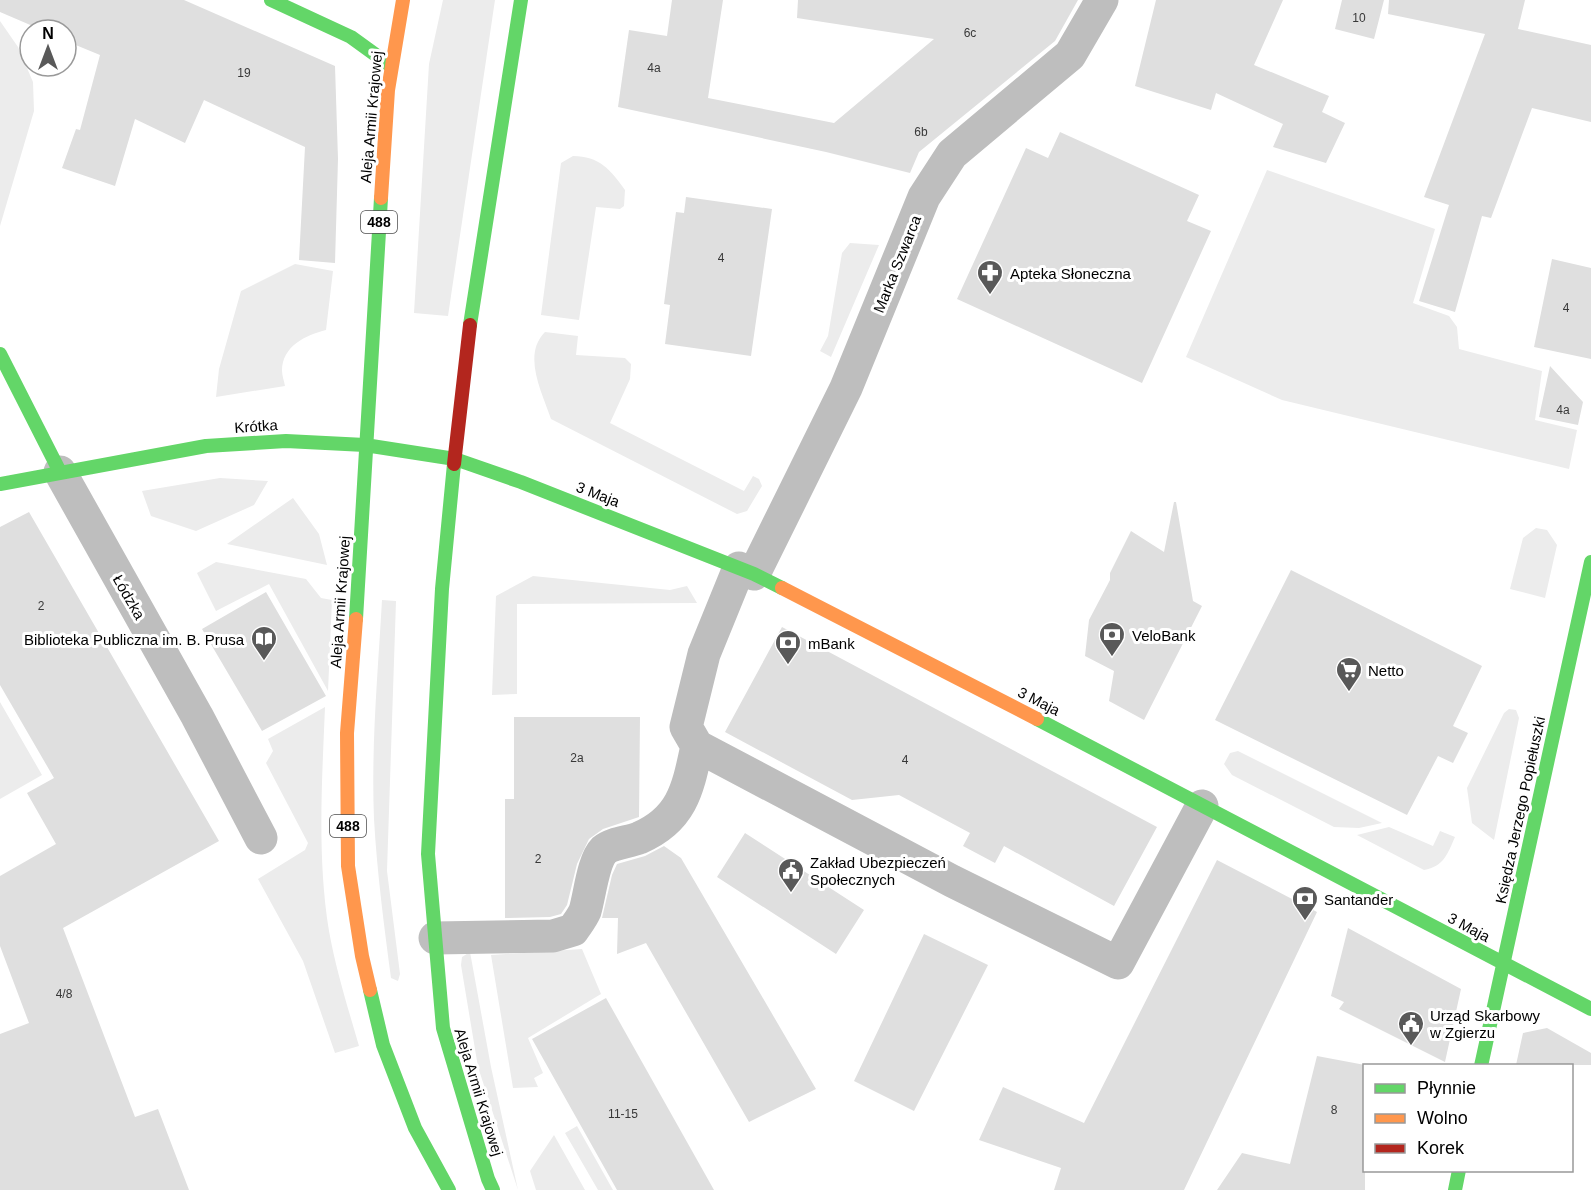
<svg xmlns="http://www.w3.org/2000/svg" width="1591" height="1190" font-family="Helvetica,sans-serif">
	<rect width="100%" height="100%" fill="#fff"/>
	<path fill="#ececec" d="M 443,0 L 495,0 L 448,316 L 414,313 L 429,64 Z
		M 0,21 L 18,47 L 33,82 L 34,111 L 0,226 Z
		M 573,156 C 599,156 611,170 625,190 L 624,206 L 620,209 L 596,207 L 579,320 L 541,315 L 561,163 Z
		M 1267,170 L 1435,229 L 1413,303 L 1449,316 L 1457,327 L 1459,349 L 1542,371 L 1535,420 L 1577,430 L 1569,469 L 1282,400 L 1186,357 Z
		M 850,243 L 879,245 L 831,357 L 820,351 L 828,336 L 842,253 Z
		M 295,264 L 333,271 L 326,330 C 306,335 282,346 282,371 C 282,375 284,381 285,386 L 216,397 L 219,369 L 241,291 Z
		M 545,332 L 578,336 L 576,355 L 625,358 L 631,364 L 630,379 L 610,423 L 744,491 L 753,476 L 759,479 L 762,486 L 747,511 L 737,514 L 551,419 C 542,392 522,355 545,332 Z
		M 220,478 L 268,481 L 254,505 L 196,531 L 151,516 L 142,491 Z
		M 293,498 L 319,534 L 327,565 L 227,544 Z
		M 1536,528 L 1547,530 L 1557,545 L 1545,598 L 1510,589 L 1523,538 Z
		M 216,562 L 306,579 L 321,598 L 332,600 L 328,691 L 269,584 L 216,611 L 197,573 Z
		M 533,576 L 670,590 L 687,586 L 697,603 L 517,604 L 517,694 L 492,695 L 496,596 Z
		M 382,600 L 396,601 L 387,871 L 400,974 L 398,981 L 391,978 C 384,925 377,872 374,819 C 371,746 378,672 382,600 Z
		M 0,702 L 42,775 L 0,799 Z
		M 325,707 C 322,781 317,858 329,931 C 336,970 348,1008 359,1046 L 335,1053 L 303,961 L 258,879 L 305,850 L 308,843 L 266,763 L 273,751 L 268,739 Z
		M 1509,709 L 1516,710 L 1519,718 L 1494,840 L 1472,823 L 1467,788 L 1504,713 Z
		M 1238,751 L 1382,823 L 1359,828 L 1334,827 L 1232,775 L 1224,764 L 1230,753 Z
		M 1389,827 L 1433,846 L 1440,831 L 1455,837 C 1447,855 1444,866 1424,870 L 1357,835 Z
		M 582,949 L 601,994 L 528,1038 L 543,1073 L 534,1078 L 538,1087 L 513,1088 L 491,955 Z
		M 470,952 L 491,1067 L 518,1190 L 478,1067 L 461,965 L 462,957 Z
		M 577,1126 L 613,1190 L 598,1190 L 565,1133 Z
		M 554,1135 L 585,1190 L 536,1190 L 530,1171 Z"/>
	<path fill="#dfdfdf" d="M 0,0 L 184,0 L 335,66 L 338,159 L 335,263 L 299,260 L 305,147 L 204,100 L 185,143 L 135,119 L 115,186 L 62,168 L 76,129 L 80,130 L 100,55 L 66,41 L 66,30 L 42,30 L 0,12 Z
		M 672,0 L 723,0 L 708,98 L 834,123 L 934,39 L 797,18 L 798,0 L 1078,0 L 1055,41 L 919,152 L 910,173 L 826,152 L 618,107 L 629,30 L 667,36 Z
		M 1156,0 L 1283,0 L 1254,65 L 1329,96 L 1322,112 L 1345,123 L 1326,163 L 1273,147 L 1283,124 L 1216,93 L 1211,110 L 1135,86 Z
		M 1342,0 L 1384,0 L 1374,39 L 1335,29 Z
		M 1389,0 L 1525,0 L 1518,29 L 1591,45 L 1591,122 L 1532,108 L 1491,218 L 1482,216 L 1455,312 L 1419,301 L 1449,205 L 1424,197 L 1485,34 L 1388,14 Z
		M 1060,132 L 1199,195 L 1187,221 L 1211,231 L 1142,383 L 957,299 L 1026,148 L 1048,158 Z
		M 686,197 L 772,209 L 751,356 L 665,344 L 670,305 L 664,304 L 676,212 L 684,213 Z
		M 1552,259 L 1591,268 L 1591,359 L 1534,347 Z
		M 1550,366 L 1583,402 L 1578,425 L 1539,417 Z
		M 1174,502 L 1176,502 L 1193,601 L 1202,606 L 1144,720 L 1109,701 L 1114,671 L 1085,656 L 1089,620 L 1110,580 L 1110,573 L 1131,531 L 1164,552 Z
		M 29,512 L 219,841 L 63,928 L 135,1117 L 158,1109 L 189,1190 L 0,1190 L 0,1034 L 29,1023 L 0,946 L 0,876 L 56,844 L 27,793 L 54,778 L 0,685 L 0,527 Z
		M 1291,570 L 1482,666 L 1453,726 L 1468,733 L 1453,763 L 1438,756 L 1407,815 L 1215,720 Z
		M 266,592 L 326,696 L 262,731 L 202,629 Z
		M 782,627 L 1157,827 L 1114,906 L 1004,846 L 995,863 L 963,846 L 970,833 L 899,795 L 852,800 L 725,732 Z
		M 514,717 L 640,717 L 639,817 L 603,829 L 589,839 L 577,864 L 567,905 L 561,914 L 550,917 L 505,918 L 505,799 L 514,799 Z
		M 745,833 L 864,910 L 836,954 L 717,877 Z
		M 664,846 L 681,858 L 816,1089 L 749,1122 L 646,943 L 617,954 L 618,918 L 602,918 L 612,875 L 617,864 L 645,856 Z
		M 1217,860 L 1317,912 L 1184,1190 L 1054,1190 L 1061,1168 L 979,1140 L 1003,1087 L 1084,1123 Z
		M 1348,928 L 1461,989 L 1445,1062 L 1339,1009 L 1344,1002 L 1331,996 Z
		M 924,934 L 988,965 L 914,1111 L 854,1081 Z
		M 606,998 L 714,1190 L 617,1190 L 532,1039 Z
		M 1547,1028 L 1591,1053 L 1591,1065 L 1516,1065 L 1523,1033 Z
		M 1317,1056 L 1365,1065 L 1365,1190 L 1217,1190 L 1242,1153 L 1290,1164 Z"/>
	<g fill="none" stroke-linecap="round" stroke-linejoin="round">
		<path stroke="#bebebe" stroke-width="33" d="M 60,472 L 197,716 L 261,838
			M 739,568 L 704,654 L 686,727 L 697,746 L 952,881 L 1118,963 L 1202,806
			M 754,574 L 846,388 L 924,197 L 952,154 L 1070,55 L 1102,0
			M 435,938 L 553,936 L 573,930 C 577,924 582,918 585,911 C 590,894 593,861 604,850 C 612,843 629,842 639,838 C 683,819 688,788 697,746"/>
		<path stroke="#63d668" stroke-width="14" d="M 271,0 L 351,37 L 391,66
			M 470,325 L 521,0
			M 0,354 L 60,472
			M 454,464 L 442,589 L 428,854 L 443,1028 L 488,1179 L 493,1190
			M 0,484 L 206,446 L 286,441 L 365,445 L 455,459 L 521,482 L 754,574 L 782,588
			M 356,619 L 381,198
			M 1037,719 L 1591,1009
			M 370,990 L 383,1045 L 415,1128 L 449,1190
			M 1481,1066 L 1591,562
			M 1455,1190 L 1459,1170"/>
		<path stroke="#ff974d" stroke-width="14" d="M 381,198 L 388,90 L 403,0
			M 782,588 L 1037,719
			M 356,619 L 347,733 L 348,866 L 362,956 L 370,990"/>
		<path stroke="#b3261e" stroke-width="14" d="M 454,464 L 470,325"/>
	</g>
	<defs>
		<symbol id="pharmacy-pin" viewBox="-11 -11 22 30"><path d="M0 17L-7.5 6A9.5 9.5 0 1 1 7.5 6Z" fill="#595959" stroke="#fff"/><path d="M-2-6h4v4h4v4h-4v4h-4v-4h-4v-4h4Z" fill="#fff"/></symbol>
		<symbol id="bank-pin" viewBox="-11 -11 22 30"><path d="M0 17L-7.5 6A9.5 9.5 0 1 1 7.5 6Z" fill="#595959" stroke="#fff"/><path d="M-6-4H6V4H-6ZM0-2.3a2.3 2.3 0 1 0 0 4.6a2.3 2.3 0 1 0 0-4.6Z" fill="#fff"/></symbol>
		<symbol id="library-pin" viewBox="-11 -11 22 30"><path d="M0 17L-7.5 6A9.5 9.5 0 1 1 7.5 6Z" fill="#595959" stroke="#fff"/><path d="M-6-4Q-3-5.5-.7-3.5V5Q-3 3-6 4ZM6-4Q3-5.5 .7-3.5V5Q3 3 6 4Z" fill="#fff"/></symbol>
		<symbol id="supermarket-pin" viewBox="-11 -11 22 30"><path d="M0 17L-7.5 6A9.5 9.5 0 1 1 7.5 6Z" fill="#595959" stroke="#fff"/><path d="M-6-5.5h2.5l.6 2H6L4.5 2H-2.5L-4.4-4H-6ZM-1.5 3.2a1.3 1.3 0 1 0 .1 0ZM3 3.2a1.3 1.3 0 1 0 .1 0Z" fill="#fff"/></symbol>
		<symbol id="civic-pin" viewBox="-11 -11 22 30"><path d="M0 17L-7.5 6A9.5 9.5 0 1 1 7.5 6Z" fill="#595959" stroke="#fff"/><path d="M-.6-6.5H3V-4.5H.6V-3L4-1V1h2V6H-6V1h2V-1L-.6-3ZM-1.2 2.5V6h2.4V2.5Z" fill="#fff"/></symbol>
	</defs>
	<g fill-rule="evenodd">
		<use href="#pharmacy-pin" x="975" y="258" width="30" height="40"/>
		<use href="#bank-pin" x="1097" y="620" width="30" height="40"/>
		<use href="#library-pin" x="249" y="624" width="30" height="40"/>
		<use href="#bank-pin" x="773" y="628" width="30" height="40"/>
		<use href="#supermarket-pin" x="1334" y="655" width="30" height="40"/>
		<use href="#civic-pin" x="776" y="856" width="30" height="40"/>
		<use href="#bank-pin" x="1290" y="884" width="30" height="40"/>
		<use href="#civic-pin" x="1396" y="1009" width="30" height="40"/>
	</g>
	<g text-anchor="middle" dominant-baseline="central" stroke-width="6" stroke-linejoin="round" paint-order="stroke">
		<g font-size="12" fill="#383838">
			<text x="1359" y="18">10</text>
			<text x="970" y="33">6c</text>
			<text x="654" y="68">4a</text>
			<text x="244" y="73">19</text>
			<text x="921" y="132">6b</text>
			<text x="721" y="258">4</text>
			<text x="1566" y="308">4</text>
			<text x="1563" y="410">4a</text>
			<text x="41" y="606">2</text>
			<text x="577" y="758">2a</text>
			<text x="905" y="760">4</text>
			<text x="538" y="859">2</text>
			<text x="64" y="994">4/8</text>
			<text x="1334" y="1110">8</text>
			<text x="623" y="1114">11-15</text>
		</g>
		<g fill="#fff" stroke="#4c4c4c" stroke-width="1.5">
			<rect x="361" y="211" width="36" height="22" rx="4.5"/>
			<rect x="330" y="815" width="36" height="22" rx="4.5"/>
		</g>
		<g font-size="14" font-weight="bold" fill="#000">
			<text x="379" y="222">488</text>
			<text x="348" y="826">488</text>
		</g>
		<g font-size="15" fill="#000" stroke="#fff">
			<text transform="translate(371 117) rotate(-85)">Aleja Armii Krajowej</text>
			<text transform="translate(897 264) rotate(-68)">Marka Szwarca</text>
			<text transform="translate(256 426) rotate(-4)">Krótka</text>
			<text transform="translate(598 494) rotate(21)">3 Maja</text>
			<text transform="translate(129 597) rotate(60)">Łódzka</text>
			<text transform="translate(340 602) rotate(-86)">Aleja Armii Krajowej</text>
			<text transform="translate(1039 701) rotate(27)">3 Maja</text>
			<text transform="translate(1520 810) rotate(-78)">Księdza Jerzego Popiełuszki</text>
			<text transform="translate(1469 927) rotate(28)">3 Maja</text>
			<text transform="translate(479 1092) rotate(73)">Aleja Armii Krajowej</text>
		</g>
		<g font-size="15" fill="#000" stroke="#fff" text-anchor="start">
			<text x="1010" y="273">Apteka Słoneczna</text>
			<text x="1132" y="635">VeloBank</text>
			<text x="244" y="639" text-anchor="end">Biblioteka Publiczna im. B. Prusa</text>
			<text x="808" y="643">mBank</text>
			<text x="1368" y="670">Netto</text>
			<text x="810" y="862">Zakład Ubezpieczeń<tspan x="810" dy="17">Społecznych</tspan></text>
			<text x="1324" y="899">Santander</text>
			<text x="1430" y="1015">Urząd Skarbowy<tspan x="1430" dy="17">w Zgierzu</tspan></text>
		</g>
	</g>
	<rect x="1363" y="1064" width="210" height="108" fill="#ffffff" stroke="#999999" stroke-width="1.5"/>
	<rect x="1375" y="1084" width="30" height="9" fill="#63d668" stroke="#999999" stroke-width="1.5"/>
	<text x="1417" y="1094" font-size="18" fill="#000000">Płynnie</text>
	<rect x="1375" y="1114" width="30" height="9" fill="#ff974d" stroke="#999999" stroke-width="1.5"/>
	<text x="1417" y="1124" font-size="18" fill="#000000">Wolno</text>
	<rect x="1375" y="1144" width="30" height="9" fill="#b3261e" stroke="#999999" stroke-width="1.5"/>
	<text x="1417" y="1154" font-size="18" fill="#000000">Korek</text>
	<g transform="translate(48 48)"><circle r="28" fill="#ffffff" stroke="#999999" stroke-width="1.5"/>
	<path d="M0-4.5L10 22L0 15L-10 22Z" fill="#595959"/>
	<text y="-9" font-size="16" font-weight="bold" text-anchor="middle" fill="#000000">N</text>
	</g>
</svg>
